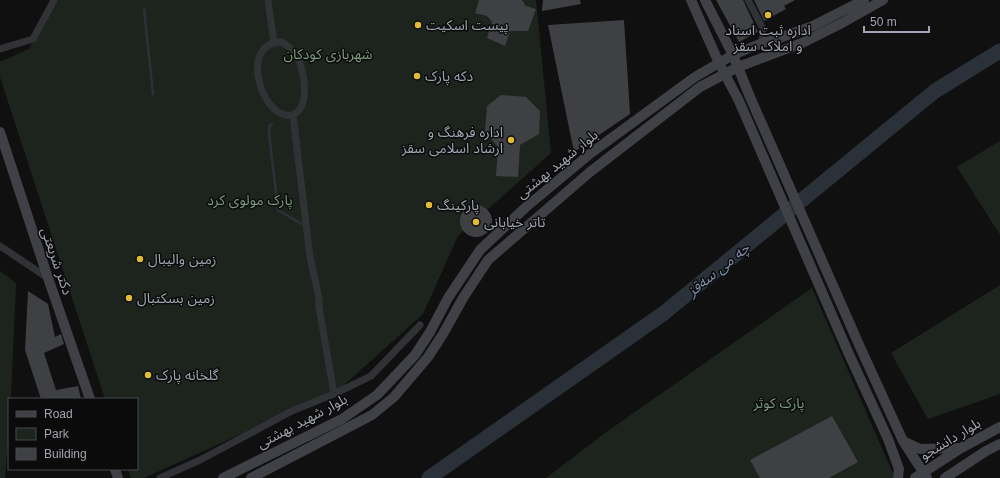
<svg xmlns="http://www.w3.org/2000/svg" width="1000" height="478" font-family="Helvetica,'Noto Sans Arabic',sans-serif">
	<rect width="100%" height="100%" fill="#101011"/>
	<path fill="#1d241e" d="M 54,0 L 536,0 L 551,153 L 458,236 L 423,314 L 334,394 L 292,411 L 144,478 L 131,478 L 128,469 L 137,469 L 137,399 L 105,399 L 0,77 L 0,62 L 29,49 Z
		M 1000,141 L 1000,235 L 957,167 Z
		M 0,271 L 16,283 L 11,396 L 11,399 L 9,399 L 9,427 L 5,478 L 0,478 Z
		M 1000,285 L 1000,394 L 928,419 L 891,353 Z
		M 812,288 L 895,478 L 546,478 L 605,433 Z"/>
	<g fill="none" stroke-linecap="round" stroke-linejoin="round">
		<path stroke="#2b3139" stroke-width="2.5" d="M 144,9 L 153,94
			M 272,124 L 270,125 L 269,133 L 278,210 L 305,226"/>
		<path stroke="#2b3139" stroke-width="15" d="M 429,478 L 664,313 L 935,91 L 1000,51"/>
	</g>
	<path fill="#3f4044" d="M 479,0 L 522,0 L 526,6 L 536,9 L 528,31 L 510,31 L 505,46 L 487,38 L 492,22 L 487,16 L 475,13 Z
		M 543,0 L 580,0 L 581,4 L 542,11 Z
		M 716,0 L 743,0 L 758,32 L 739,42 Z
		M 754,0 L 795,0 L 784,6 L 786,9 L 764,21 Z
		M 624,20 L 630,114 L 574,152 L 548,25 Z
		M 501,95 L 526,97 L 540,111 L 539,134 L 520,145 L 518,177 L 496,176 L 498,147 L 485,132 L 487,106 Z
		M460 221a16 16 0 1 1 32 0a16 16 0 1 1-32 0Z
		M 28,291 L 48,304 L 55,337 L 61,334 L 64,344 L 44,353 L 56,390 L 78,386 L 81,399 L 41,399 L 25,350 Z
		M 832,416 L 858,462 L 829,478 L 760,478 L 750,460 Z"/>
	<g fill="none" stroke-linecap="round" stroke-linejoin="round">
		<path stroke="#313236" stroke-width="7" d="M 268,0 L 274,43
			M 748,0 L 763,29 L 762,43
			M 281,42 C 287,45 291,48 295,53 C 304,65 312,109 292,115 C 263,122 237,43 281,42 Z
			M 0,49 L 33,39 L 54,0
			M 293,115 L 310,257 L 319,298 L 319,307 L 334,394
			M 0,246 L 48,278
			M 160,478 L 200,460 L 292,411 L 334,394 L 371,376 L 420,325"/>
		<path stroke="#404146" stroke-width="10" d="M 691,0 L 719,63 L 739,101 L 848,352 L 888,439 L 899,469 L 898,478
			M 705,0 L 733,55 L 750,97 L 860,347 L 903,441 L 927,478
			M 0,132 L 48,278 L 90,399
			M 903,441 L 920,449 L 959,448
			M 115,469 L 118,478
			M 223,478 L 342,419 L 377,395 L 415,355 L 430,332 L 448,298 L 480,250 L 526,207 L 591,153 L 695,77 L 719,63 L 733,55 L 762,43 L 774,40 L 813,26 L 864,0
			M 251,478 L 372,415 L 394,397 L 428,357 L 443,334 L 463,298 L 488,260 L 590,172 L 700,87 L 738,67 L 802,43 L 842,23 L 883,0
			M 915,478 L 961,448 L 1000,427
			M 945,478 L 986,451 L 1000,444"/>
	</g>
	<g fill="#e1bb38" stroke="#0b0b0c" stroke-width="1.5">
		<circle cx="768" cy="15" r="4"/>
		<circle cx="418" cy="25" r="4"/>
		<circle cx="417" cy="76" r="4"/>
		<circle cx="511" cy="140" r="4"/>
		<circle cx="429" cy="205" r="4"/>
		<circle cx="476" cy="222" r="4"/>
		<circle cx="140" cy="259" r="4"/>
		<circle cx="129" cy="298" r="4"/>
		<circle cx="148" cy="375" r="4"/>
	</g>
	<g text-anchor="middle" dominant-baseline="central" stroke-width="3" stroke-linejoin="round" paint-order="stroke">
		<g font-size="14" fill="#a2a5b1" stroke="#0b0b0c" text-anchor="start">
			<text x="426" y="25">پیست اسکیت</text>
			<text x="768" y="30" text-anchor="middle">اداره ثبت اسناد<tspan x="768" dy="16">و املاک سقز</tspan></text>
			<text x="425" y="76">دکه پارک</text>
			<text x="503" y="132" text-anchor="end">اداره فرهنگ و<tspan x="503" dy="16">ارشاد اسلامی سقز</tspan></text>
			<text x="437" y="205">پارکینگ</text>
			<text x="484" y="222">تاتر خیابانی</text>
			<text x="148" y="259">زمین والیبال</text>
			<text x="137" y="298">زمین بسکتبال</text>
			<text x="156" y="375">گلخانه پارک</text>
		</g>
		<g font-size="14" fill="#7b9b80" stroke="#0b0b0c">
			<text x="328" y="54">شهربازی کودکان</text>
			<text x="250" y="200">پارک مولوی کرد</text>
			<text x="779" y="403">پارک کوثر</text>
		</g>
		<g font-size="14" fill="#a2a5b1" stroke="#0b0b0c">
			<text transform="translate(557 164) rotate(-39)">بلوار شهید بهشتی</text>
			<text transform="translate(57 261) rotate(71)">دکتر شریعتی</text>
			<text transform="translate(302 421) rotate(-28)">بلوار شهید بهشتی</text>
			<text transform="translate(950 439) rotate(-31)">بلوار دانشجو</text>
		</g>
		<g font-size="15" font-style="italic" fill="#7c8faa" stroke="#0b0b0c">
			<text transform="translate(718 269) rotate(-39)">چە می سەقز</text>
		</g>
	</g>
	<rect x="8" y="398" width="130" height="72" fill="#0b0b0c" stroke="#47494e"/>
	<rect x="16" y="411" width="20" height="6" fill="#404146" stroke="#47494e"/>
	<text x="44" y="418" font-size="12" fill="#a2a5b1">Road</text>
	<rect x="16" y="428" width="20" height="12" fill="#1d241e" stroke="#47494e"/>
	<text x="44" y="438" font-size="12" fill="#a2a5b1">Park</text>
	<rect x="16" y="448" width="20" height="12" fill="#3f4044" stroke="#47494e"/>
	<text x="44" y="458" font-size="12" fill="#a2a5b1">Building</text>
	<path d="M864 26v6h65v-6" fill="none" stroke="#a2a5b1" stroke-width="2"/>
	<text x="870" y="26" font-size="12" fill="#a2a5b1" stroke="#0b0b0c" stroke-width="3" paint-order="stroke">50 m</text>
</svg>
